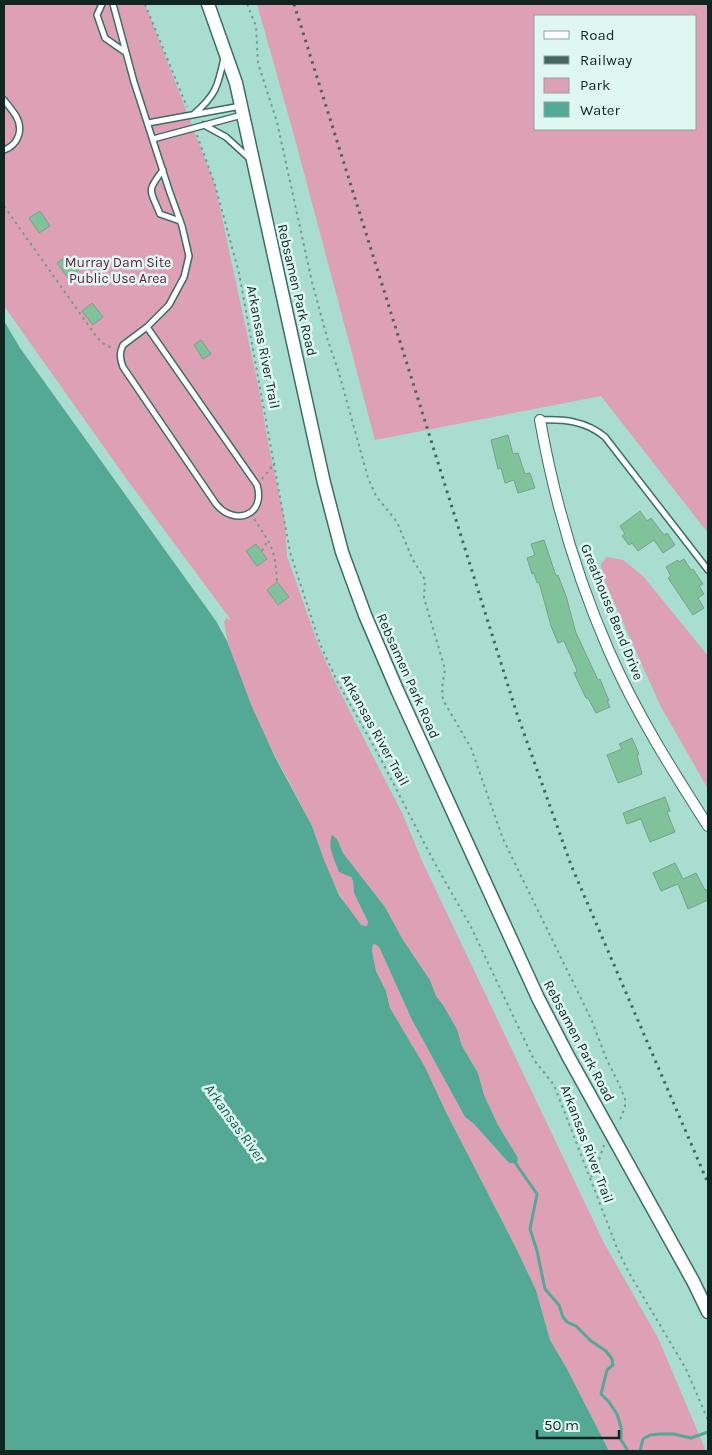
<svg xmlns="http://www.w3.org/2000/svg" width="712" height="1455" font-family="Karla,sans-serif">
	<rect width="100%" height="100%" fill="#a8ddcf"/>
	<path fill="#dda0b5" fill-rule="evenodd" d="M 4,4 L 145,4 L 215,185 L 259,390 L 268,442 L 285,523 L 287,556 L 318,644 L 336,684 L 403,815 L 423,863 L 604,1243 L 658,1338 L 706,1451 L 609,1451 L 566,1367 L 550,1340 L 536,1290 L 515,1246 L 446,1112 L 425,1067 L 390,1008 L 386,991 L 376,971 L 372,950 L 373,943 L 377,945 L 380,949 L 412,1020 L 465,1117 L 474,1124 L 509,1163 L 517,1163 L 518,1158 L 498,1125 L 484,1095 L 478,1073 L 462,1046 L 457,1029 L 443,1005 L 436,996 L 430,980 L 403,940 L 385,907 L 343,853 L 337,839 L 330,842 L 337,866 L 351,877 L 353,881 L 354,893 L 368,922 L 367,926 L 361,925 C 344,905 333,883 323,859 C 319,847 316,835 310,823 C 279,758 235,694 224,622 L 226,618 L 231,620 L 128,481 L 4,306 Z
		M 257,4 L 708,4 L 708,533 L 601,396 L 375,440 L 295,139 ZM 696,16 L 696,129 L 536,129 L 536,16 Z
		M 607,557 L 623,560 L 643,576 L 708,656 L 708,789 L 660,705 L 602,575 L 601,564 Z"/>
	<path fill="#54a996" d="M 4,321 L 20,348 L 216,621 L 227,641 L 252,707 L 275,757 L 312,826 L 324,860 L 339,895 L 361,925 L 367,926 L 368,922 L 354,893 L 353,881 L 351,877 L 339,872 C 335,861 327,847 332,835 L 337,839 L 343,853 L 385,907 L 403,940 L 430,980 L 436,996 L 443,1005 L 457,1029 L 462,1046 L 478,1073 L 484,1095 L 498,1125 L 518,1158 L 517,1163 L 509,1163 L 474,1124 L 465,1117 L 412,1020 L 380,949 L 377,945 L 373,944 L 372,950 L 376,971 L 386,991 L 390,1008 L 425,1067 L 446,1112 L 515,1246 L 536,1290 L 550,1340 L 566,1367 L 609,1451 L 4,1451 Z"/>
	<g fill="none" stroke-linecap="round" stroke-linejoin="round">
		<path stroke="#54a996" stroke-width="3" d="M 514,1161 L 537,1194 L 530,1229 L 537,1251 L 545,1289 L 559,1305 L 563,1317 L 567,1322 L 576,1326 L 591,1341 L 606,1351 L 612,1359 L 613,1365 L 607,1370 L 601,1394 L 609,1402 L 617,1414 L 621,1427 L 621,1440 L 628,1451
			M 640,1451 L 643,1439 L 650,1435 L 660,1434 L 674,1434 L 691,1438 L 708,1432"/>
	</g>
	<path fill="#80c29a" stroke="#79a188" d="M 40,211 L 50,226 L 39,233 L 29,218 Z
		M 68,255 L 79,270 L 68,278 L 57,263 Z
		M 92,303 L 103,317 L 93,325 L 82,311 Z
		M 201,340 L 211,354 L 203,359 L 194,345 Z
		M 508,435 L 513,454 L 518,453 L 525,474 L 530,473 L 535,488 L 518,493 L 514,480 L 505,483 L 501,468 L 498,469 L 491,440 Z
		M 640,511 L 647,521 L 651,518 L 664,535 L 667,533 L 675,545 L 663,553 L 654,540 L 638,551 L 632,543 L 629,545 L 622,536 L 625,534 L 620,526 Z
		M 544,540 L 556,576 L 558,575 L 566,596 L 576,633 L 598,680 L 600,679 L 609,701 L 607,701 L 610,707 L 596,713 L 588,698 L 586,698 L 574,673 L 577,672 L 576,668 L 564,641 L 558,643 L 551,626 L 539,582 L 537,583 L 534,573 L 532,574 L 527,558 L 535,555 L 531,544 Z
		M 256,544 L 267,559 L 257,566 L 246,551 Z
		M 684,559 L 691,570 L 693,569 L 703,584 L 699,586 L 704,594 L 698,598 L 704,608 L 693,615 L 668,578 L 671,576 L 666,567 L 678,560 L 679,562 Z
		M 277,582 L 289,597 L 278,605 L 267,590 Z
		M 632,738 L 639,754 L 637,755 L 642,774 L 618,783 L 607,755 L 622,749 L 619,744 Z
		M 665,797 L 670,811 L 667,812 L 675,832 L 650,842 L 641,819 L 627,824 L 623,813 Z
		M 675,863 L 683,879 L 696,873 L 705,890 L 708,889 L 708,900 L 688,909 L 678,884 L 661,891 L 653,873 Z"/>
	<g fill="none" stroke-linecap="round" stroke-linejoin="round">
		<defs>
			<path id="service" d="M 102,4 L 97,15 L 105,38 L 125,52
				M 113,4 L 134,82 L 169,190 L 182,226 L 189,256 L 184,277 L 169,305 L 147,327 L 123,345 C 119,353 120,359 123,367 L 216,504 C 235,527 266,515 257,485 L 147,327
				M 4,100 C 8,105 13,111 16,116 C 24,130 18,145 4,150
				M 194,114 C 216,95 218,86 224,58
				M 148,123 L 241,106
				M 204,125 L 226,137 L 249,158
				M 153,139 L 242,115
				M 163,170 C 146,192 150,189 160,214 L 180,221
				M 540,420 C 564,419 586,421 605,437 L 708,570"/>
			<path id="minor" d="M 540,420 C 554,499 577,578 609,651 C 636,713 672,770 708,826"/>
			<path id="tertiary" d="M 208,4 L 236,83 L 324,483 L 342,552 L 365,615 L 398,692 L 538,998 L 568,1056 L 693,1281 L 708,1312"/>
		</defs>
		<use href="#service" stroke="#3c6e63" stroke-width="8"/>
		<use href="#minor" stroke="#3c6e63" stroke-width="12"/>
		<use href="#tertiary" stroke="#3c6e63" stroke-width="15"/>
		<path stroke="#729c91" stroke-width="2" stroke-dasharray="2.5 4" stroke-linecap="butt" d="M 145,4 L 187,107
			M 247,4 L 256,26 L 258,63 L 277,122 L 312,282 L 328,341 L 339,373 L 368,478 L 376,496 L 397,522 L 412,558 L 425,580 L 424,598 L 445,669 L 442,688 L 443,700 L 471,748 L 503,839 L 592,1021 L 606,1058 L 618,1082 L 625,1099 L 625,1107 L 619,1122
			M 197,135 L 215,185 L 239,273 L 290,552 L 320,644 L 337,681 L 377,752 L 433,860 L 471,927 L 534,1060 L 554,1085 L 617,1248 L 628,1271 L 686,1369 L 708,1420
			M 4,206 L 96,336 L 102,343 L 112,348
			M 262,479 L 275,463
			M 254,519 C 272,546 275,549 277,582
			M 262,551 L 268,540
			M 591,1177 L 596,1169 L 604,1145"/>
		<use href="#service" stroke="#fff" stroke-width="5"/>
		<use href="#minor" stroke="#fff" stroke-width="10"/>
		<use href="#tertiary" stroke="#fff" stroke-width="12"/>
		<path stroke="#45655d" stroke-width="3" stroke-dasharray="2.5 5" stroke-linecap="butt" d="M 294,4 L 516,711 L 571,865 L 708,1183"/>
	</g>
	<g text-anchor="middle" dominant-baseline="central" stroke-width="5" stroke-linejoin="round" paint-order="stroke">
		<g font-size="14" fill="#69193e" stroke="#def8f1">
			<text x="118" y="262">Murray Dam Site<tspan x="118" dy="16">Public Use Area</tspan></text>
		</g>
		<g font-size="14" fill="#112621" stroke="#def8f1">
			<text transform="translate(297 290) rotate(77)">Rebsamen Park Road</text>
			<text transform="translate(263 347) rotate(79)">Arkansas River Trail</text>
			<text transform="translate(612 612) rotate(68)">Greathouse Bend Drive</text>
			<text transform="translate(408 676) rotate(66)">Rebsamen Park Road</text>
			<text transform="translate(375 730) rotate(61)">Arkansas River Trail</text>
			<text transform="translate(579 1041) rotate(62)">Rebsamen Park Road</text>
			<text transform="translate(587 1144) rotate(69)">Arkansas River Trail</text>
		</g>
		<g font-size="15" font-style="italic" fill="#135a4d" stroke="#def8f1">
			<text transform="translate(235 1123) rotate(54)">Arkansas River</text>
		</g>
	</g>
	<rect width="712" height="1455" fill="none" stroke="#112621" stroke-width="10"/>
	<rect x="534" y="15" width="162" height="115" fill="#def8f1" stroke="#8ca49e"/>
	<rect x="544" y="31" width="25" height="8" fill="#ffffff" stroke="#8ca49e"/>
	<text x="580" y="40" font-size="15" fill="#112621">Road</text>
	<rect x="544" y="56" width="25" height="8" fill="#45655d" stroke="#8ca49e"/>
	<text x="580" y="65" font-size="15" fill="#112621">Railway</text>
	<rect x="544" y="78" width="25" height="15" fill="#dda0b5" stroke="#8ca49e"/>
	<text x="580" y="90" font-size="15" fill="#112621">Park</text>
	<rect x="544" y="102" width="25" height="15" fill="#54a996" stroke="#8ca49e"/>
	<text x="580" y="115" font-size="15" fill="#112621">Water</text>
	<path d="M537 1430v8h82v-8" fill="none" stroke="#112621" stroke-width="2.5"/>
	<text x="544" y="1430" font-size="15" fill="#112621" stroke="#def8f1" stroke-width="4" paint-order="stroke">50 m</text>
</svg>
